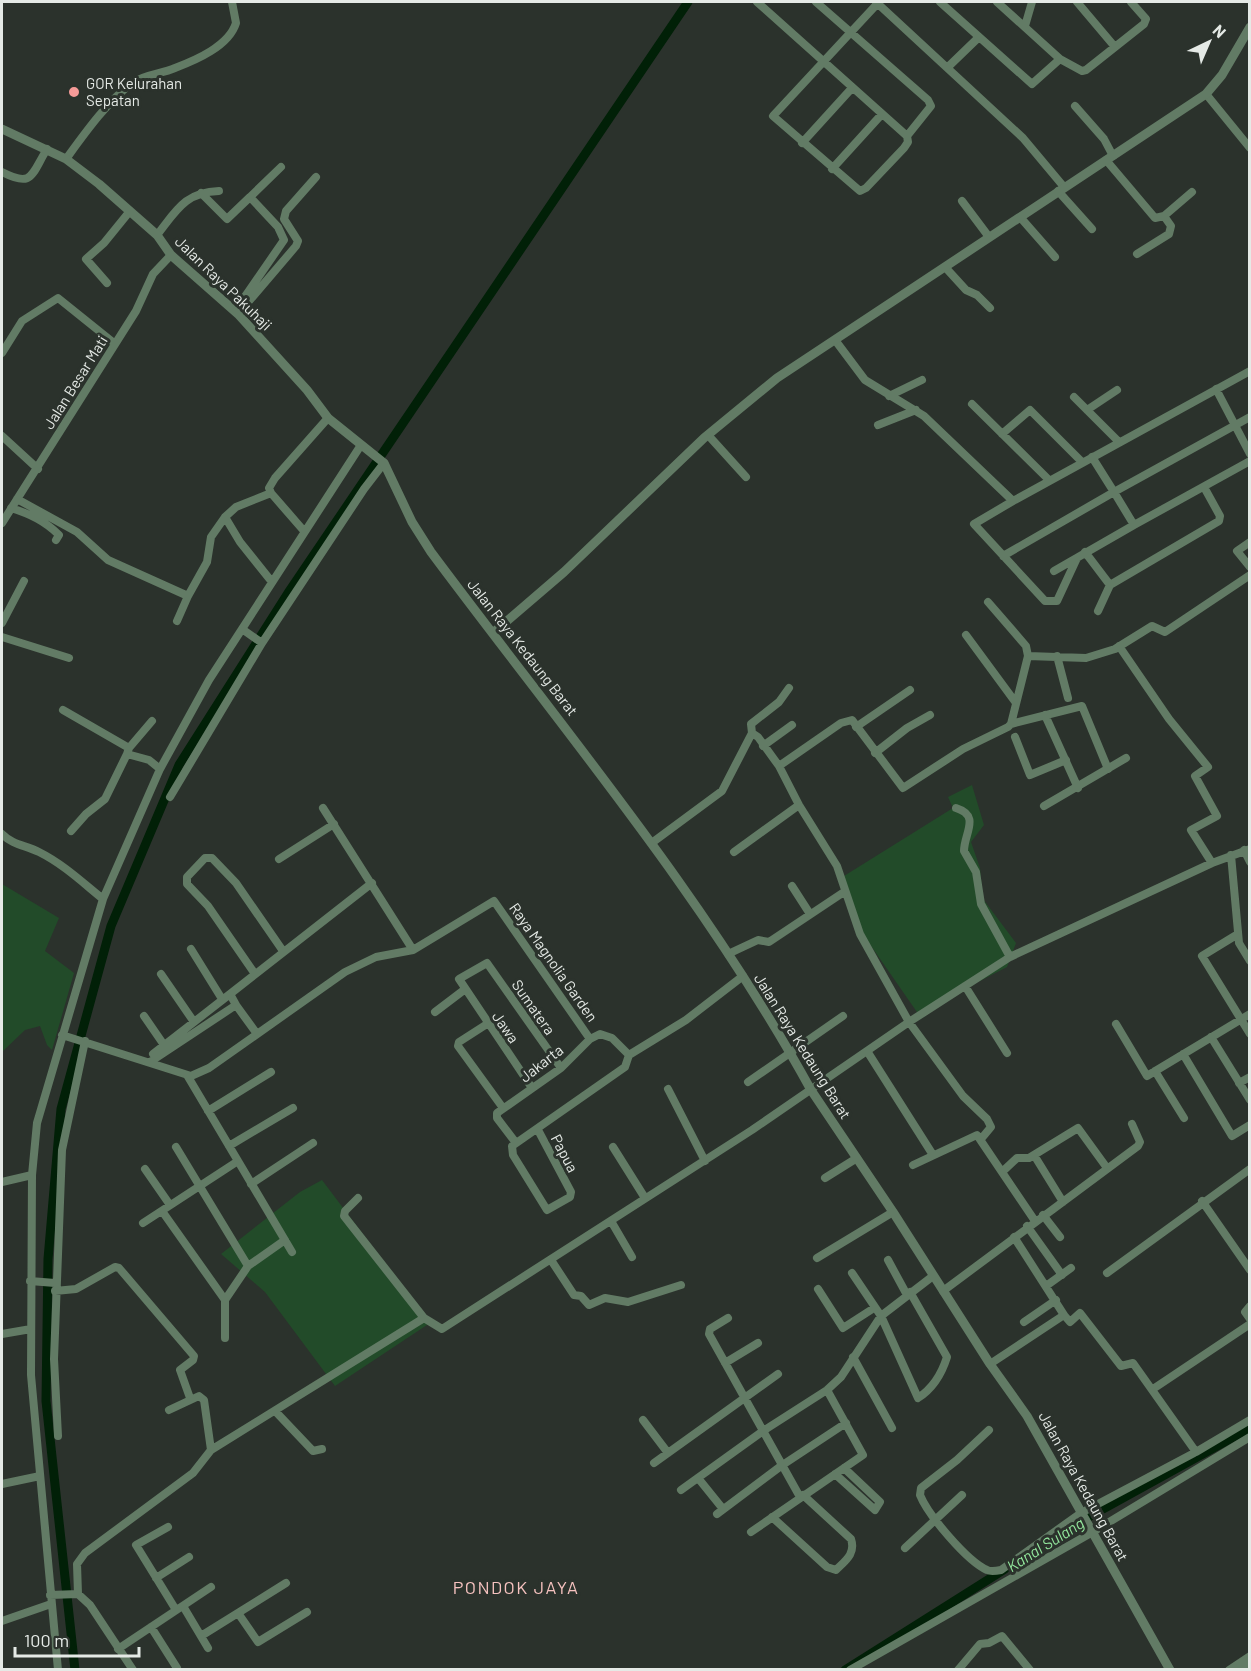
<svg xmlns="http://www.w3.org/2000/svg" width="1251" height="1671" font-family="Barlow,sans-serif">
	<rect width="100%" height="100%" fill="#2b322c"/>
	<path fill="#224b29" d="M 972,785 L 984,825 L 971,842 L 980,868 L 983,899 L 1016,943 L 1007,967 L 978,982 L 969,979 L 919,1015 L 860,930 L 844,876 L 953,808 L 948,797 Z
		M 2,884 L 59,918 L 45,951 L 74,973 L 52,1050 L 47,1045 L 40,1026 L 25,1030 L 2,1052 Z
		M 322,1180 L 430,1323 L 335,1386 L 265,1292 L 221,1254 L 300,1192 Z"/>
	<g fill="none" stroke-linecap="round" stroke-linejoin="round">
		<path stroke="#012007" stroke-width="9" d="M 1027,1555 L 1083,1520 L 1250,1428
			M 75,1670 L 46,1401 L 48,1259 L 61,1109 L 111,926 L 179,765 L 290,590 L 688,2
			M 845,1670 L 1005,1569"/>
		<path stroke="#627b65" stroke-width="8" d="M 757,2 L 907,136
			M 816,2 L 928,100 L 931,106 L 907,136 L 908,142 L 904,148 L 866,188 L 860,191 L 773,116 L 878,3
			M 876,2 L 1023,138 L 1064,187
			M 940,2 L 1032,84 L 1060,59 L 1082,71 L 1086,70 L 1144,24 L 1146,19 L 1131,2
			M 997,2 L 1060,59
			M 1077,2 L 1115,47
			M 1025,26 L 1032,2
			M 949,66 L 978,38
			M 1206,94 L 1250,148
			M 1075,106 L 1104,139 L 1113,156
			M 802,143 L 852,88
			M 66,159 C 85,133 106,103 132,83 C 145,74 161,74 175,68 C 196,60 229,46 236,23 L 232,2
			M 1106,160 L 1155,218 L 1164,216 L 1171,226 L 1169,234 L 1137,254
			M 832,169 L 882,114
			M 2,172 C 33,188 31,175 47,149
			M 1058,191 L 1092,229
			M 201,193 L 227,219 L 250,197
			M 962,201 L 989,237
			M 1164,216 L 1192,192
			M 1020,217 L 1055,257
			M 157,235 C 176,211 185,192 219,191
			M 945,267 L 966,290 L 977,295 L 990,308
			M 107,283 L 86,259 L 104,243 L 130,211
			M 235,311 L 284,240 L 278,227 L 250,197 L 281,167
			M 238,314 L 296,246 L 298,241 L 284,219 L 286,211 L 316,177
			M 835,340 L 865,380 L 924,416 L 1013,501 L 1250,371
			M 2,353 L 22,321 L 58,298 L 114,343
			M 1216,389 L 1250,454
			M 889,396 L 922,380
			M 1074,397 L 1119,442
			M 972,404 L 1049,480
			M 1087,410 L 1117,390
			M 1250,417 L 1114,492 L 1134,525 L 1250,461
			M 878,425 L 916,410
			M 1002,434 L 1030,410 L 1082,462
			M 708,435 L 746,477
			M 2,436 L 38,469
			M 271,493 L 269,488 L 275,478 L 328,418
			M 17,499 L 77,532 L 108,560 L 188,596 L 207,562 L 211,537 L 225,517 L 236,507 L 271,493 L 304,531
			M 1013,501 L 974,524 L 1045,601 L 1057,601 L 1077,558
			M 11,508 C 30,514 45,521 59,535 L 56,540
			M 225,517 L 240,542 L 272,582
			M 2,523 L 136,311 L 153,274 L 171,255
			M 1250,542 L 1237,551 L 1250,567
			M 1085,552 L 1110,585
			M 1003,556 L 1114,492 L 1092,457
			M 1054,571 L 1134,525
			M 1098,611 L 1110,585 L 1219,521 L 1220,516 L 1204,487
			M 177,621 L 188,596
			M 2,623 L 24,581
			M 242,629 L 262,643
			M 966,635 L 1016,703
			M 2,637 L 69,658
			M 1119,646 L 1169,719 L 1208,767 L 1195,776 L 1217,816 L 1191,830 L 1212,863
			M 1028,656 L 1086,658 L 1115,649 L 1152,626 L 1165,632 L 1250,575
			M 1057,656 L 1068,698
			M 63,710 L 129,748 L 127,754 L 149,760 L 160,769
			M 1045,715 L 1078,788
			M 1011,724 L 1082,706 L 1108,769
			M 856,727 L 910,690
			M 752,733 L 758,737 L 779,766 L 799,805 L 837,866 L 860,934 L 909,1022 L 963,1096 L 987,1119 L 991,1127 L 981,1139
			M 1015,737 L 1030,775 L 1066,760
			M 763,746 L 792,725
			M 129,748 L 152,721
			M 875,753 L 907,728 L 930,715
			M 779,766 L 841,723 L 852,720 L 903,788 L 963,749 L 1008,727 L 1011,724 L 1028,656 L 1026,646 L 988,602
			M 170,797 L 262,643 L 364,489 L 384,463
			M 1044,806 L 1126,758
			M 323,808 L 413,950
			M 956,808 C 981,816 964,833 964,851 L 976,872 L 981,904 L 1010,957
			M 71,831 L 86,814 L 105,799 L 127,754
			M 2,834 C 13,845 25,845 39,852 C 63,864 82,882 103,899
			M 653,842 L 722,791 L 752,733 L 751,724 L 779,702 L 789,688
			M 1244,850 L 1250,862
			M 734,852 L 799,805
			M 1231,855 L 1239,943 L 1250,961
			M 279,859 L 334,824
			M 792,886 L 810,914
			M 1238,934 L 1202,956 L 1250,1034
			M 191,949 L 222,999
			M 728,954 L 758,940 L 769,942 L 844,892
			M 161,974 L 194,1022
			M 255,974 L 208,906 L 187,884 L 187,877 L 205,858 L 212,858 L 236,883 L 283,951
			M 965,986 L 1007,1053
			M 236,1005 L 257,1034
			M 435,1012 L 464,990
			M 144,1016 L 164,1045
			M 487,1024 L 459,1042 L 458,1046 L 503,1108
			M 1116,1024 L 1147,1076 L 1250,1014
			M 62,1035 L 191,1076 L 209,1068 L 345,972 L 376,957 L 413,950 L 494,901 L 590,1039
			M 1211,1037 L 1250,1100
			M 867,1051 L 933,1155
			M 153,1054 L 230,994
			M 1183,1054 L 1232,1136 L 1250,1125
			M 150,1062 L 236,1005 L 230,994 L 372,883
			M 1155,1071 L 1184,1118
			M 187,1075 L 292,1252
			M 748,1082 L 843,1016
			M 1239,1083 L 1250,1077
			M 532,1088 L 459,979 L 487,963 L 561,1068
			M 668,1089 L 705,1161
			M 208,1111 L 271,1072
			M 538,1130 L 571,1192 L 570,1197 L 547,1210 L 513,1155 L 512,1146 L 625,1067 L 629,1055 L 686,1020 L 743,976
			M 516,1143 L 497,1118 L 497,1113 L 561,1068 L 590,1039 L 600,1034 L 612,1038 L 629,1055
			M 229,1146 L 293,1108
			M 176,1147 L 248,1266
			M 613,1147 L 645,1198
			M 1034,1155 L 1063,1202
			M 913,1165 L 977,1135 L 1035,1221
			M 145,1169 L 170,1205
			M 1002,1172 L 1017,1158 L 1029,1158 L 1078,1128 L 1107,1168
			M 825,1178 L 857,1158
			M 2,1182 L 32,1175
			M 251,1184 L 313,1143
			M 358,1198 L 345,1211 L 344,1216 L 424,1318
			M 1202,1201 L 1250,1270
			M 162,1211 L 225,1300
			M 1043,1215 L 1060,1237
			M 611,1221 L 632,1257
			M 143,1223 L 238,1161
			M 1027,1226 L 1062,1275
			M 817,1258 L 893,1212
			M 551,1260 L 574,1295 L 581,1296 L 589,1305 L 605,1298 L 628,1302 L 681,1285
			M 888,1260 L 907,1295
			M 852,1273 L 881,1316 L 918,1398 C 932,1389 942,1373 947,1357 L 910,1292
			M 1107,1273 L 1250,1169
			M 30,1281 L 55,1283
			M 1046,1286 L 1071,1268
			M 818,1289 L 843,1328 L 874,1308
			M 55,1291 L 76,1289 L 115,1267 L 119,1268 L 194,1356 L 193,1360 L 180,1370 L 190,1398
			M 943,1291 L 1138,1146 L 1140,1142 L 1132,1124
			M 1250,1306 L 1245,1312 L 1250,1319
			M 1064,1315 L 1070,1322 L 1080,1313 L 1121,1366 L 1133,1363 L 1196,1452
			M 728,1318 L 710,1329 L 709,1334 L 800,1497
			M 1024,1322 L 1056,1300
			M 2,1334 L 31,1329
			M 225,1338 L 225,1300 L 248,1266 L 285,1240
			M 853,1357 L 892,1428
			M 725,1363 L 758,1343
			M 990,1364 L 1064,1315 L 1014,1237
			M 1153,1389 L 1250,1324
			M 169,1410 L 199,1396 L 204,1400 L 211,1450 L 424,1318 L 442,1329 L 752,1130 L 909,1022 L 1010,957 L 1212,863 L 1250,849
			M 276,1412 L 313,1451 L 322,1449
			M 643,1420 L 668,1453
			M 989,1430 L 957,1460 L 921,1488 L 920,1495 C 928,1515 967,1561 987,1570 C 991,1572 996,1571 1001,1570 L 1081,1513 L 1196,1452 L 1250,1420
			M 58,1436 L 54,1359 L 62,1150 L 85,1041
			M 654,1463 L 778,1374
			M 835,1474 L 875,1510 L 880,1502 L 844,1468
			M 698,1478 L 723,1509
			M 2,1484 L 40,1476
			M 681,1490 L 763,1431 L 827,1390 L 841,1377 L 881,1316 L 933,1276
			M 717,1514 L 781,1466 L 846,1423
			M 772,1517 L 827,1567 L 836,1570 C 845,1561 856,1554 851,1539 L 803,1495
			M 168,1527 L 136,1545 L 176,1610
			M 751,1532 L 863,1455 L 827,1390
			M 905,1548 L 962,1495
			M 156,1578 L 189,1557
			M 78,1594 L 77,1564 L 85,1553 L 193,1473 L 211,1450
			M 50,1595 L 78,1594 L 90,1605 L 133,1670
			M 183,1606 L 208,1648
			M 238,1613 L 258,1642 L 307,1612
			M 2,1621 L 51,1604
			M 151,1627 L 177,1668
			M 201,1636 L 286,1583
			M 118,1649 L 211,1587
			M 58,1670 L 31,1375 L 32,1175 L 37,1123 L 103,899 L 160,769 L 209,680 L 361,445
			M 850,1670 L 1091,1533 L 1250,1437
			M 958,1670 L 980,1644 L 989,1643 L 1002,1636 L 1030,1670
			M 1229,1670 L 1250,1656
			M 1242,1670 L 1250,1665"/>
		<path stroke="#627b65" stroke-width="9" d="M 2,129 L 66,159 L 99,184 L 157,235 L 171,255 L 238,314 L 307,390 L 328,418 L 384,463 L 412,522 L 431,552 C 562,728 705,897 811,1090 L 893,1212 L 990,1364 L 1027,1416 L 1170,1670
			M 493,633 L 564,572 L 704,438 L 777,378 L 1206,94 L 1222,75 L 1250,27"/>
	</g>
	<circle fill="#f59b98" stroke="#2b322c" stroke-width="2" cx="74" cy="92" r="6"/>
	<g text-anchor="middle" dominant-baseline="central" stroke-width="6" stroke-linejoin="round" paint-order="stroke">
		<g font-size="15" fill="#e5eae6" stroke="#2b322c" text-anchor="start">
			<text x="86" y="83">GOR Kelurahan<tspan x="86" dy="17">Sepatan</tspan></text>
		</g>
		<g font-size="15" fill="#e5eae6" stroke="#2b322c">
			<text transform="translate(224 283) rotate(44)">Jalan Raya Pakuhaji</text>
			<text transform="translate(75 382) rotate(-58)">Jalan Besar Mati</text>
			<text transform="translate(523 647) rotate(52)">Jalan Raya Kedaung Barat</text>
			<text transform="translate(554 962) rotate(55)">Raya Magnolia Garden</text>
			<text transform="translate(534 1007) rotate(55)">Sumatera</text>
			<text transform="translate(506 1027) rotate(55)">Jawa</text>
			<text transform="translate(803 1046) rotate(58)">Jalan Raya Kedaung Barat</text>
			<text transform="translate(541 1063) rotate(-38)">Jakarta</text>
			<text transform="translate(565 1153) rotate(62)">Papua</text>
			<text transform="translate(1084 1486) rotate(61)">Jalan Raya Kedaung Barat</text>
		</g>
		<g font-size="16" font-style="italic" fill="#93e79d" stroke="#2b322c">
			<text transform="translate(1045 1544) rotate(-32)">Kanal Sulang</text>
		</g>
		<g font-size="18" letter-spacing="1.5" fill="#f7c3c0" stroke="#2b322c">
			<text x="516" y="1587">PONDOK JAYA</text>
		</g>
	</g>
	<rect width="1251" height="1671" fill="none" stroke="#e5eae6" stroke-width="6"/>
	<g transform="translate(1209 42) rotate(44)" stroke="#2b322c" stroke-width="4.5" paint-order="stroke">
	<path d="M0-4.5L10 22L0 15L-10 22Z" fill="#e5eae6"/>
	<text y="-9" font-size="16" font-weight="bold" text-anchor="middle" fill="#e5eae6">N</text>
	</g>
	<path d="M15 1647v9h124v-9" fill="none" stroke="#e5eae6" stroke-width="3"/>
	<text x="24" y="1647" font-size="18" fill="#e5eae6" stroke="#2b322c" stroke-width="4.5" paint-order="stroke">100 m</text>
</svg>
